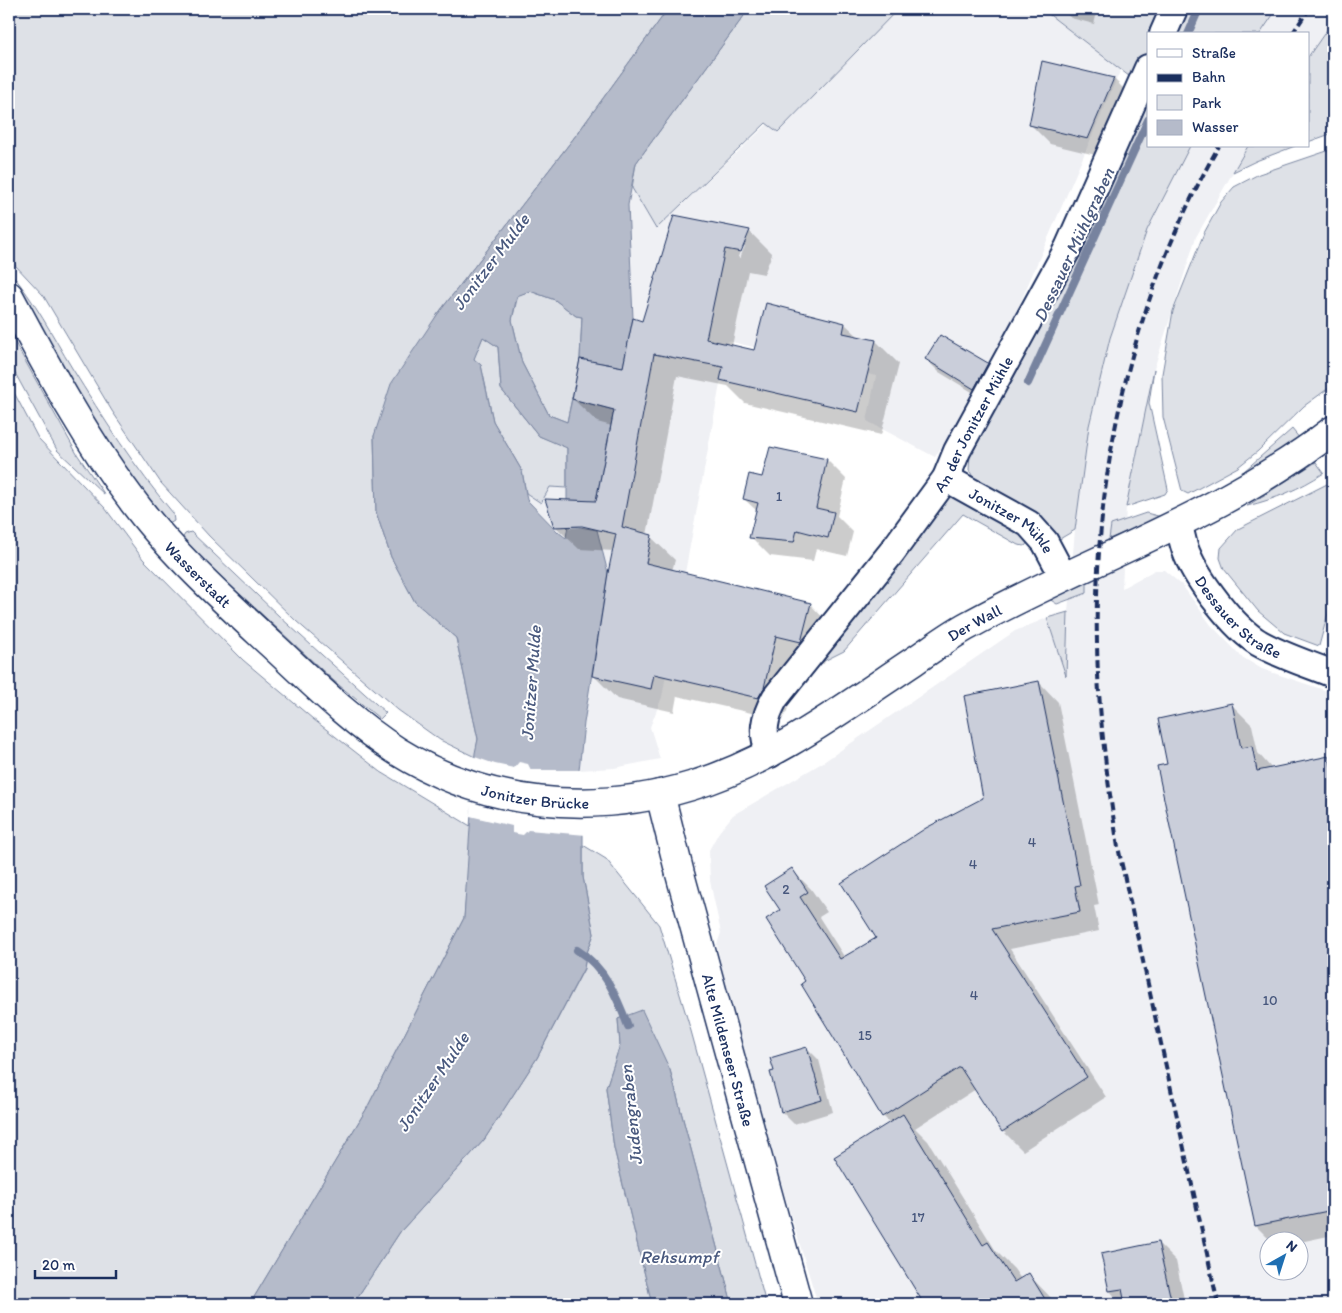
<svg xmlns="http://www.w3.org/2000/svg" width="1342" height="1313" font-family="Itim,sans-serif">
	<rect width="100%" height="100%" fill="#fff"/>
	<filter id="ink" filterUnits="userSpaceOnUse"><feTurbulence type="fractalNoise" baseFrequency=".02" numOctaves="2"/><feDisplacementMap in="SourceGraphic" scale="10" xChannelSelector="R" yChannelSelector="G"/><feConvolveMatrix kernelMatrix="1 2 1 2 8 2 1 2 1" color-interpolation-filters="sRGB"/></filter>
	<g filter="url(#ink)">
		<path fill="#eff0f4" fill-rule="evenodd" d="M 890,9 L 1042,9 L 1121,69 L 995,361 L 935,457 L 867,421 L 876,376 L 728,341 L 662,697 L 650,727 L 660,759 L 614,768 L 579,770 L 584,723 L 604,595 L 567,538 L 558,532 L 527,500 L 526,493 L 541,503 L 550,487 L 567,488 L 614,410 L 572,399 L 580,359 L 623,366 L 628,205 L 632,188 L 656,229 Z
			M 1277,9 L 1333,9 L 1333,21 L 1308,57 L 1308,34 L 1260,34 Z
			M 1190,146 L 1248,146 L 1196,237 L 1154,369 L 1126,507 L 1122,588 L 1155,570 L 1164,570 L 1182,585 L 1211,625 L 1242,657 L 1262,669 L 1333,693 L 1333,1304 L 818,1304 L 731,1020 L 717,944 L 721,933 L 710,881 L 709,850 L 719,832 L 733,815 L 822,763 L 1015,631 L 1047,618 L 1066,674 L 1068,612 L 1075,530 L 1089,426 L 1110,338 L 1147,230 ZM 1270,1240 L 1300,1240 L 1300,1270 L 1270,1270 Z"/>
		<path fill="#dee1e7" stroke="#7c88a2" d="M 9,9 L 668,9 L 580,130 L 437,315 L 374,436 L 376,512 L 391,557 L 415,602 L 456,638 L 478,739 L 475,757 L 440,740 L 398,710 L 296,621 L 209,536 L 161,483 L 112,411 L 43,295 L 15,265 L 9,253 Z
			M 749,9 L 898,9 L 778,132 L 766,123 L 656,229 L 632,188 L 636,163 Z
			M 1042,9 L 1277,9 L 1260,34 L 1148,34 L 1148,146 L 1190,146 L 1147,230 L 1110,338 L 1089,426 L 1075,530 L 1058,540 L 976,482 L 969,470 L 970,454 L 1064,274 L 1147,90 Z
			M 1333,21 L 1333,133 L 1308,142 L 1308,57 Z
			M 1248,146 L 1295,146 L 1256,161 L 1233,172 Z
			M 1333,149 L 1333,385 L 1304,406 L 1258,451 L 1238,467 L 1188,494 L 1182,491 L 1163,417 L 1162,374 L 1173,311 L 1204,233 L 1221,202 L 1234,187 L 1259,174 Z
			M 10,272 C 35,301 52,335 72,368 C 103,418 135,468 173,513 L 174,521 L 169,524 C 103,448 57,359 10,272 Z
			M 530,291 L 555,300 L 576,316 L 582,317 L 580,359 L 567,422 L 549,415 L 522,363 L 512,320 L 518,295 Z
			M 9,332 L 77,454 L 105,495 L 57,450 L 9,362 Z
			M 483,337 L 498,347 L 501,389 L 539,436 L 567,447 L 567,488 L 550,487 L 541,503 L 526,493 L 522,471 L 493,421 L 481,365 L 473,360 Z
			M 1154,369 L 1149,403 L 1168,489 L 1165,494 L 1126,507 Z
			M 9,383 L 38,438 L 105,508 L 143,559 L 243,660 L 313,719 L 381,772 L 472,827 L 464,918 L 367,1108 L 250,1304 L 9,1304 Z
			M 1292,429 L 1300,439 L 1235,479 Z
			M 1316,462 L 1324,473 C 1299,489 1276,499 1247,506 Z
			M 1333,481 L 1333,595 L 1319,646 L 1284,633 L 1258,611 L 1224,569 L 1220,558 L 1221,548 L 1238,529 Z
			M 957,494 L 1020,532 L 1029,541 L 1025,546 L 1018,545 L 963,514 L 844,651 L 806,670 L 948,495 Z
			M 1146,513 L 1162,517 L 1109,539 L 1111,525 Z
			M 191,532 L 279,616 L 386,713 L 380,719 L 334,681 L 200,557 L 182,539 L 185,534 Z
			M 1087,583 L 1087,593 L 1057,604 L 1049,599 Z
			M 1068,612 L 1066,676 L 1047,618 Z
			M 583,845 L 606,859 L 659,925 L 691,1031 L 766,1304 L 732,1304 L 670,1070 L 625,1016 L 618,1019 L 620,1045 L 606,1088 L 614,1148 L 652,1304 L 353,1304 L 400,1232 L 484,1140 L 537,1058 L 584,969 L 586,955 L 594,934 L 583,877 Z"/>
		<path fill="#b5bbca" stroke="#77839f" d="M 668,9 L 749,9 L 636,163 L 628,205 L 633,318 L 623,367 L 580,359 L 582,317 L 576,316 L 555,300 L 530,291 L 517,296 L 512,320 L 522,363 L 549,415 L 567,422 L 572,399 L 614,410 L 592,520 L 567,514 L 567,448 L 539,436 L 501,389 L 498,347 L 483,337 L 474,359 L 481,365 L 493,421 L 522,471 L 527,500 L 558,532 L 566,538 L 568,525 L 597,530 L 608,573 L 584,723 L 578,780 L 583,824 L 583,877 L 594,934 L 586,955 L 584,968 L 537,1058 L 484,1140 L 400,1232 L 353,1304 L 250,1304 L 367,1108 L 464,918 L 475,753 L 478,739 L 456,638 L 415,602 L 391,557 L 376,512 L 374,436 L 391,384 L 437,315 L 580,130 Z
			M 642,1010 L 670,1070 L 732,1304 L 652,1304 L 614,1148 L 606,1088 L 620,1045 L 618,1019 Z"/>
		<path fill="#fff" d="M 472,756 L 495,764 L 514,768 L 519,762 L 528,764 L 531,770 L 582,770 L 586,835 L 528,830 L 523,835 L 512,833 L 512,826 L 470,816 Z"/>
		<path fill="#0003" fill-rule="evenodd" d="M 1061,9 L 1098,9 L 1094,24 L 1071,18 Z
			M 1043,63 L 1114,79 L 1134,99 L 1108,158 L 1050,144 L 1030,124 Z
			M 675,216 L 749,231 L 772,254 L 764,274 L 748,271 L 732,346 L 754,352 L 845,324 L 859,337 L 876,341 L 899,364 L 881,435 L 745,403 L 728,386 L 677,376 L 647,535 L 651,537 L 675,560 L 672,571 L 810,604 L 833,628 L 824,664 L 799,658 L 787,711 L 782,720 L 677,696 L 674,712 L 617,699 L 594,676 L 614,551 L 579,549 L 555,526 L 597,503 L 612,426 L 597,422 L 573,399 L 624,368 L 642,323 ZM 742,246 L 745,246 L 740,258 L 738,257 ZM 570,525 L 588,525 L 588,527 L 570,528 Z
			M 926,359 L 987,364 L 1000,378 L 987,401 L 939,372 Z
			M 827,460 L 846,479 L 837,516 L 853,532 L 847,556 L 816,549 L 813,561 L 770,556 L 751,537 L 757,511 L 744,499 L 763,478 Z
			M 1039,682 L 1058,702 L 1099,905 L 1094,906 L 1099,931 L 1010,949 L 1106,1097 L 1023,1151 L 1003,1131 L 976,1089 L 915,1128 L 928,1141 L 996,1251 L 1014,1269 L 1021,1279 L 1029,1275 L 1057,1304 L 926,1304 L 835,1157 L 890,1123 L 883,1116 L 807,981 L 782,911 L 792,870 L 811,889 L 827,912 L 819,917 L 845,958 L 878,938 L 985,799 Z
			M 1231,704 L 1252,725 L 1258,753 L 1272,769 L 1329,757 L 1333,761 L 1333,1235 L 1300,1242 L 1270,1240 L 1256,1226 L 1158,767 L 1169,765 Z
			M 807,1048 L 819,1060 L 833,1112 L 794,1124 L 782,1112 L 772,1073 Z
			M 1158,1243 L 1176,1261 L 1185,1304 L 1119,1304 L 1117,1299 L 1110,1291 Z"/>
		<g fill="none" stroke-linecap="round" stroke-linejoin="round">
			<path stroke="#77839f" stroke-width="8" d="M 1188,34 L 1199,9
				M 1028,383 L 1148,120
				M 577,950 C 605,967 617,997 628,1026"/>
		</g>
		<path fill="#caceda" stroke="#1b2f5e" d="M 1042,61 L 1114,78 L 1088,139 L 1029,125 Z
			M 674,215 L 750,230 L 741,252 L 725,249 L 706,339 L 754,350 L 766,303 L 845,323 L 843,333 L 876,340 L 858,412 L 720,380 L 723,367 L 654,354 L 622,527 L 652,535 L 646,563 L 811,603 L 801,642 L 776,636 L 764,688 L 758,698 L 654,674 L 651,689 L 592,676 L 608,573 L 616,534 L 582,526 L 554,527 L 545,499 L 596,501 L 614,410 L 572,399 L 580,359 L 623,367 L 633,318 L 642,321 Z
			M 940,335 L 988,363 L 974,389 L 925,359 Z
			M 770,447 L 827,459 L 816,508 L 834,512 L 828,538 L 797,530 L 794,542 L 749,538 L 758,503 L 743,499 L 749,474 L 762,477 Z
			M 1039,681 L 1080,885 L 1075,886 L 1080,912 L 992,929 L 1087,1077 L 1002,1132 L 960,1067 L 882,1117 L 801,984 L 805,981 L 766,919 L 780,910 L 764,886 L 792,868 L 808,892 L 800,897 L 840,959 L 876,938 L 841,883 L 926,828 L 983,798 L 964,696 Z
			M 1232,703 L 1241,748 L 1252,746 L 1257,771 L 1329,756 L 1333,774 L 1333,1210 L 1255,1226 L 1157,766 L 1167,764 L 1158,719 Z
			M 807,1047 L 822,1100 L 781,1112 L 770,1072 L 774,1071 L 770,1058 Z
			M 903,1114 L 983,1245 L 988,1242 L 1014,1282 L 1029,1273 L 1048,1304 L 924,1304 L 834,1157 Z
			M 1158,1242 L 1172,1304 L 1125,1304 L 1122,1289 L 1109,1291 L 1101,1254 Z"/>
		<g fill="none" stroke-linecap="round" stroke-linejoin="round">
			<defs>
				<g id="street">
					<path d="M 1163,34 L 1174,9"/>
					<path id="s1" d="M 946,478 L 1029,524 L 1045,542 L 1063,576"/>
					<path id="s2" d="M 1179,524 C 1181,534 1183,545 1187,554 C 1198,581 1234,628 1259,643 C 1282,656 1308,664 1333,674"/>
					<path id="s3" d="M 770,754 C 761,732 764,718 775,698 L 892,552 L 946,478 L 957,451 L 1068,248 L 1148,68"/>
				</g>
				<g id="secondary">
					<path id="s4" d="M 9,296 C 48,369 87,442 138,508 C 173,554 228,604 271,644 C 311,681 350,721 397,751 C 485,806 592,816 691,786 C 774,761 843,708 914,661 C 932,649 950,635 969,625 C 1092,557 1220,517 1333,430"/>
					<path id="s5" d="M 660,794 L 680,874 L 798,1304"/>
				</g>
			</defs>
			<use href="#street" stroke="#1b2f5e" stroke-width="30"/>
			<use href="#secondary" stroke="#1b2f5e" stroke-width="31"/>
			<use href="#street" stroke="#fff" stroke-width="26"/>
			<use href="#secondary" stroke="#fff" stroke-width="28"/>
			<path stroke="#1b2f5e" stroke-width="4" stroke-dasharray="8 4" stroke-linecap="butt" d="M 1292,34 L 1309,9
				M 1218,1304 L 1118,847 C 1107,779 1098,712 1097,643 C 1093,472 1133,295 1219,146"/>
		</g>
	</g>
	<g text-anchor="middle" dominant-baseline="central" stroke-width="4" stroke-linejoin="round" paint-order="stroke">
		<g font-size="14" fill="#47577d">
			<text x="779" y="496">1</text>
			<text x="1032" y="842">4</text>
			<text x="973" y="864">4</text>
			<text x="786" y="889">2</text>
			<text x="974" y="995">4</text>
			<text x="1270" y="1000">10</text>
			<text x="865" y="1035">15</text>
			<text x="918" y="1217">17</text>
		</g>
		<g font-size="16" fill="#1b2f5e" stroke="#fff">
			<text stroke="none"><textPath href="#s3" startOffset="398">An der Jonitzer Mühle</textPath></text>
			<text stroke="none"><textPath href="#s1" startOffset="79">Jonitzer Mühle</textPath></text>
			<text stroke="none"><textPath href="#s4" startOffset="338">Wasserstadt</textPath></text>
			<text stroke="none"><textPath href="#s2" startOffset="114">Dessauer Straße</textPath></text>
			<text stroke="none"><textPath href="#s4" startOffset="1238">Der Wall</textPath></text>
			<text stroke="none"><textPath href="#s4" startOffset="752">Jonitzer Brücke</textPath></text>
			<text stroke="none"><textPath href="#s5" startOffset="265">Alte Mildenseer Straße</textPath></text>
		</g>
		<g font-size="18" font-style="italic" fill="#49597e" stroke="#fff">
			<text transform="translate(1074 245) rotate(-65)">Dessauer Mühlgraben</text>
			<text transform="translate(491 262) rotate(-53)">Jonitzer Mulde</text>
			<text transform="translate(531 683) rotate(-86)">Jonitzer Mulde</text>
			<text transform="translate(433 1082) rotate(-56)">Jonitzer Mulde</text>
			<text transform="translate(631 1115) rotate(-96)">Judengraben</text>
			<text x="679" y="1257">Rehsumpf</text>
		</g>
	</g>
	<rect width="1342" height="1313" fill="none" stroke="#fff" stroke-width="30"/>
	<rect x="15" y="15" width="1312" height="1283" fill="none" stroke="#1b2f5e" stroke-width="2" filter="url(#ink)"/>
	<rect x="1147" y="32" width="162" height="115" fill="#ffffff" stroke="#a4acbf"/>
	<rect x="1157" y="49" width="25" height="8" fill="#ffffff" stroke="#a4acbf"/>
	<text x="1192" y="58" font-size="15" fill="#1b2f5e">Straße</text>
	<rect x="1157" y="74" width="25" height="8" fill="#1b2f5e" stroke="#a4acbf"/>
	<text x="1192" y="82" font-size="15" fill="#1b2f5e">Bahn</text>
	<rect x="1157" y="95" width="25" height="15" fill="#dee1e7" stroke="#a4acbf"/>
	<text x="1192" y="108" font-size="15" fill="#1b2f5e">Park</text>
	<rect x="1157" y="120" width="25" height="15" fill="#b5bbca" stroke="#a4acbf"/>
	<text x="1192" y="132" font-size="15" fill="#1b2f5e">Wasser</text>
	<g transform="translate(1284 1256) rotate(39)"><circle r="24" fill="#ffffff" stroke="#a4acbf"/>
	<path d="M0-4L9 19L0 12L-9 19Z" fill="#1f6fb2"/>
	<text y="-8" font-size="14" font-weight="bold" text-anchor="middle" fill="#1b2f5e">N</text>
	</g>
	<path d="M35 1270v8h81v-8" fill="none" stroke="#1b2f5e" stroke-width="2.5"/>
	<text x="42" y="1270" font-size="15" fill="#1b2f5e" stroke="#ffffff" stroke-width="4" paint-order="stroke">20 m</text>
</svg>
